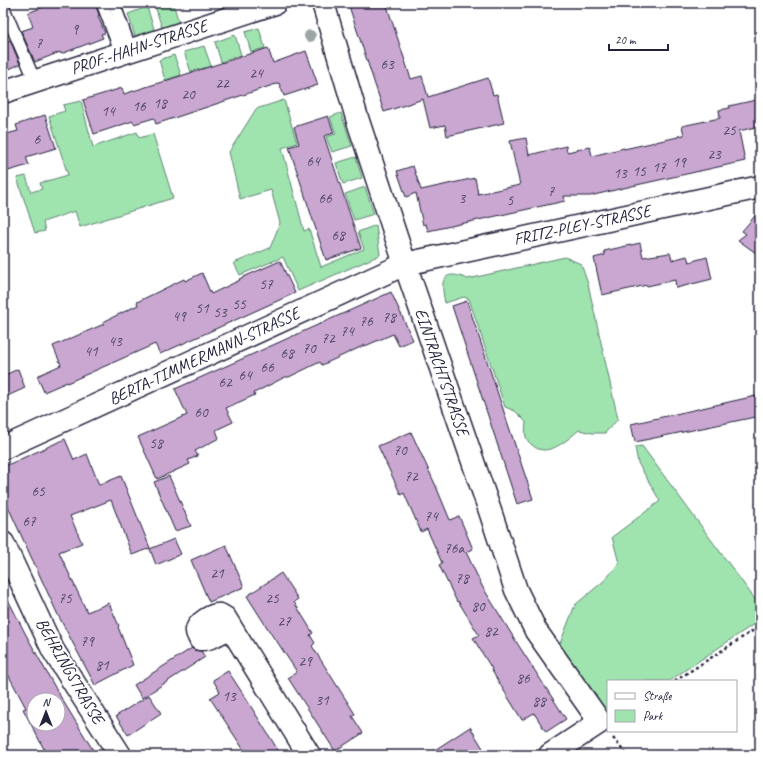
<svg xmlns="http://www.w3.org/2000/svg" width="763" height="758" font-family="Caveat,sans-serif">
	<rect width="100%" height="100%" fill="#fff"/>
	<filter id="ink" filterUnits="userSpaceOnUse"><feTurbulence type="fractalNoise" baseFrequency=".025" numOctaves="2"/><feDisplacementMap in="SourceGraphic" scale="8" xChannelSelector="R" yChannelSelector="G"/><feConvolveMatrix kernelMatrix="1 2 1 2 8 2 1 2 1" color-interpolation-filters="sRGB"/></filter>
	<g filter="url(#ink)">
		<path fill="#9fe4af" stroke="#608375" d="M 165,3 L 173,3 L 179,23 L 162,28 L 155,6 Z
			M 147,7 L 154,29 L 135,36 L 128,14 Z
			M 259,28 L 265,48 L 251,52 L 245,32 Z
			M 235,35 L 241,55 L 221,62 L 215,42 Z
			M 204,46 L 211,66 L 191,72 L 184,52 Z
			M 174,55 L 181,75 L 165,80 L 159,60 Z
			M 284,100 L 297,143 L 282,148 L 304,231 L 309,229 L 321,267 L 364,249 L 358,232 L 376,225 L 380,255 L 298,291 L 283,257 L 240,275 L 234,263 L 270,248 L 280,223 L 271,190 L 240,199 L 229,152 L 256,109 Z
			M 81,101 L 93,147 L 137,132 L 139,138 L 153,134 L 173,198 L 80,227 L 75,211 L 43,222 L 45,231 L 35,233 L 17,178 L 26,176 L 31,192 L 42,189 L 40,183 L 68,175 L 49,116 L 65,111 L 63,105 Z
			M 341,113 L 352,146 L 332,152 L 326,137 L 336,134 L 330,117 Z
			M 356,157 L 362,178 L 343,184 L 336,163 Z
			M 365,187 L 374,214 L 354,220 L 345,194 Z
			M 565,257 L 581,264 L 588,284 L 618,419 L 605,433 L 592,433 L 579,430 C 567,440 547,459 532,445 C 524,439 525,432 526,422 L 515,411 L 505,407 L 469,299 L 464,297 L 445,303 C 444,298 442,288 443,283 C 446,270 460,276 468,279 Z
			M 642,446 L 760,606 L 760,620 L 669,681 L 608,681 L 608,717 L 554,659 L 575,605 L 605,580 L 619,563 L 612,537 L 660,501 L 638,463 L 635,447 Z"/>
		<path fill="#c9a7d1" stroke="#22223b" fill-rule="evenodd" d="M 53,3 L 95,3 L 99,15 L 98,16 L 105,33 L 101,34 L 103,38 L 61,54 L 60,52 L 35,62 L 21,31 L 33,27 L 28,13 Z
			M 348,3 L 386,3 L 411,79 L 422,76 L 428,97 L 488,78 L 493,95 L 497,94 L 504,123 L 447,136 L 445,125 L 430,128 L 423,99 L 384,112 Z
			M 10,40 L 20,64 L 3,72 L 3,43 Z
			M 268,48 L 273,63 L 306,51 L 318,85 L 284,96 L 279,83 L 156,124 L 154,118 L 134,124 L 133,121 L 94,134 L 83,100 L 122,88 L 124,94 Z
			M 756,100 L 760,118 L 760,126 L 739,131 L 745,161 L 632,186 L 590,196 L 564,196 L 565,201 L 428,231 L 426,224 L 423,225 L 416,193 L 406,197 L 397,171 L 413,166 L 421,190 L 475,178 L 478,194 L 520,185 L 510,141 L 526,138 L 529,155 L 566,146 L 567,152 L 590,147 L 592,156 L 624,148 L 624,149 L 678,137 L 678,136 L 684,135 L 682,126 L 720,118 L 719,110 L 730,108 L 729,106 Z
			M 45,115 L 56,148 L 26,157 L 29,165 L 8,171 L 3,155 L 3,135 L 18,131 L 16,125 Z
			M 328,116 L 334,133 L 324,136 L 361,248 L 326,260 L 289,147 L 299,144 L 294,127 Z
			M 760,210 L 760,256 L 738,240 L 746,234 L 742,231 Z
			M 640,243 L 643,257 L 670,253 L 672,260 L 687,256 L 689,262 L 707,257 L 712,279 L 676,288 L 675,280 L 647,286 L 647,285 L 602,295 L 594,258 L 605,255 L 604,251 Z
			M 280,261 L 295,293 L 160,354 L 155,344 L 67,383 L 67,382 L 44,392 L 37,376 L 61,365 L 53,346 L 104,324 L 103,322 L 138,305 L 137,302 L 184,279 L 185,281 L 202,273 L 211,294 L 240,280 L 239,279 Z
			M 391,292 L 413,340 L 399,346 L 393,334 L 365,346 L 365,345 L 322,365 L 320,362 L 289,377 L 285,377 L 254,393 L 255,395 L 226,408 L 233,422 L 216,430 L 219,438 L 195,451 L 198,456 L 188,460 L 190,464 L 157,479 L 138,437 L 187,415 L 175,389 Z
			M 467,301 L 533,499 L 517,504 L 452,306 Z
			M 18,369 L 25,388 L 3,398 L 3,376 Z
			M 760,395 L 760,416 L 635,442 L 631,424 Z
			M 411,432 L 435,484 L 450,520 L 459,516 L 473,549 L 466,552 L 482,586 L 517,643 L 566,719 L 546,732 L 534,713 L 522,720 L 498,681 L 491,669 L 492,669 L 473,638 L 479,635 L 458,601 L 457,602 L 439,565 L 442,563 L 427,529 L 421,532 L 404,493 L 401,495 L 378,446 Z
			M 65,439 L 74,460 L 87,454 L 99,485 L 121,476 L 150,548 L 132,555 L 111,500 L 70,516 L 82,543 L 59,552 L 87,612 L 109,603 L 119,626 L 118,627 L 133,665 L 95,685 L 57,613 L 3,496 L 3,467 Z
			M 169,476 L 191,526 L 175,531 L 154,482 Z
			M 174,539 L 181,554 L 156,565 L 150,549 Z
			M 226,545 L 244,587 L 209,602 L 191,560 Z
			M 281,573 L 298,599 L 294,602 L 313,633 L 310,635 L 315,643 L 312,646 L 355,714 L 352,716 L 363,733 L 335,751 L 288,678 L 297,672 L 276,640 L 275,640 L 247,596 Z
			M 3,590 L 25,633 L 57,691 L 96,755 L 47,755 L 23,709 L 26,708 L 3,665 ZM 34,700 L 58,700 L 58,724 L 34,724 Z
			M 192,648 L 194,650 L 201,651 L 205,657 L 142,698 L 134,685 Z
			M 228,671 L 245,697 L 281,755 L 247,755 L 210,698 L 220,692 L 213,680 Z
			M 149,695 L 161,713 L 128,735 L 116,716 Z
			M 470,727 L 487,755 L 427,755 Z"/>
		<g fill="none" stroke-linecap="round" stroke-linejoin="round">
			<defs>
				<path id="service" d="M 102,3 L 121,53
					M 114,3 L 131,50
					M 3,6 L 35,81"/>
				<path id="minor" d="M 323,3 L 357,118 L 405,264 L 490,511 L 516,590 L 536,631 L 600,722 L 550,755
					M 3,92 L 275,3
					M 3,448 L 405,264 L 760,187
					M 3,543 L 53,650 L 120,755
					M 230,627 C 222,631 210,640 200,639 C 199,636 196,633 197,630 C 197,624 214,613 220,615 C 220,615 225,618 225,618 L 309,755"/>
			</defs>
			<use href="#service" stroke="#22223b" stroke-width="14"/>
			<use href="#minor" stroke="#22223b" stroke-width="25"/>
			<path stroke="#22223b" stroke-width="2.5" stroke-dasharray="3 3" stroke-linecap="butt" d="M 675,681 L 760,626
				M 613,738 L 626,754"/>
			<use href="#service" stroke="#fff" stroke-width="11"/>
			<use href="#minor" stroke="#fff" stroke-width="22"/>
		</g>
		<circle fill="#9aa5a6" cx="310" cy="36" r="6"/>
	</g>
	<g text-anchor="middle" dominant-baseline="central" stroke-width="3.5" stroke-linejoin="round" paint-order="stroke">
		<g font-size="15" fill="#4c4360">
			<text x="75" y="29">9</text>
			<text x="39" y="43">7</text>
			<text x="387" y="64">63</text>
			<text x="256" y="73">24</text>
			<text x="222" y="83">22</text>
			<text x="188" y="94">20</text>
			<text x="160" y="103">18</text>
			<text x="139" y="106">16</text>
			<text x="108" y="111">14</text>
			<text x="729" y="130">25</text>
			<text x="37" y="139">6</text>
			<text x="714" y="154">23</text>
			<text x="313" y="161">64</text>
			<text x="679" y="162">19</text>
			<text x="659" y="167">17</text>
			<text x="639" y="171">15</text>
			<text x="620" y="173">13</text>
			<text x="551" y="191">7</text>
			<text x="325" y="198">66</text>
			<text x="462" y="198">3</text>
			<text x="510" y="200">5</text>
			<text x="338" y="235">68</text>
			<text x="266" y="284">57</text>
			<text x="239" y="304">55</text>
			<text x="202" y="308">51</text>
			<text x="220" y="312">53</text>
			<text x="179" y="316">49</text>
			<text x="389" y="317">78</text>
			<text x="366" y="321">76</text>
			<text x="347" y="331">74</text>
			<text x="328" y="338">72</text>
			<text x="115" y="341">43</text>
			<text x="309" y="348">70</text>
			<text x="91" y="351">41</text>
			<text x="287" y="353">68</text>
			<text x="267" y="367">66</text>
			<text x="245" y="375">64</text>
			<text x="225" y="382">62</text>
			<text x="201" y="412">60</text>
			<text x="156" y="443">58</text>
			<text x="400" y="450">70</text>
			<text x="411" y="476">72</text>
			<text x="38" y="491">65</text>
			<text x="431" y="516">74</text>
			<text x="29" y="521">67</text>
			<text x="454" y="548">76a</text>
			<text x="217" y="573">21</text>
			<text x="462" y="578">78</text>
			<text x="65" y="598">75</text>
			<text x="272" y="598">25</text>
			<text x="478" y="606">80</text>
			<text x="284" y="621">27</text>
			<text x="491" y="631">82</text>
			<text x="87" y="641">79</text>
			<text x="305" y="661">29</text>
			<text x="102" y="665">81</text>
			<text x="523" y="678">86</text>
			<text x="229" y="696">13</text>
			<text x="322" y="700">31</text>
			<text x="539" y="701">88</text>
		</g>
		<g font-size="17" fill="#22223b" stroke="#fff">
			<text transform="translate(139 47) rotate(-18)">PROF.-HAHN-STRASSE</text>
			<text transform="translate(582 225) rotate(-12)">FRITZ-PLEY-STRASSE</text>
			<text transform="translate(204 356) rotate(-25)">BERTA-TIMMERMANN-STRASSE</text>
			<text transform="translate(442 372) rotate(71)">EINTRACHTSTRASSE</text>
			<text transform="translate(70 671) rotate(60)">BEHRINGSTRASSE</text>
		</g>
	</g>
	<rect width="763" height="758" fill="none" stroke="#fff" stroke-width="16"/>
	<rect x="8" y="8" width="747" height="742" fill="none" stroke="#22223b" stroke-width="1.5" filter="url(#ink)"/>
	<rect x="607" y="680" width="130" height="52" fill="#ffffff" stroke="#a7a7b1"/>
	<rect x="615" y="693" width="20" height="6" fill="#ffffff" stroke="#a7a7b1"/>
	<text x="643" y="700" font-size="12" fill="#22223b">Straße</text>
	<rect x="615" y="710" width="20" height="12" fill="#9fe4af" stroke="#a7a7b1"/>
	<text x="643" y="720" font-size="12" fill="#22223b">Park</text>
	<g transform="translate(46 712)"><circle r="19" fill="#ffffff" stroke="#a7a7b1"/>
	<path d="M0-3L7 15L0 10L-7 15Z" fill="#22223b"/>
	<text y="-6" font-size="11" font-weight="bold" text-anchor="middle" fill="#22223b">N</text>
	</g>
	<path d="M609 44v6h59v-6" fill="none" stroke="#22223b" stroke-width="2"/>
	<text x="615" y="44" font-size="12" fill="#22223b" stroke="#ffffff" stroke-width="3" paint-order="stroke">20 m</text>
</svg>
